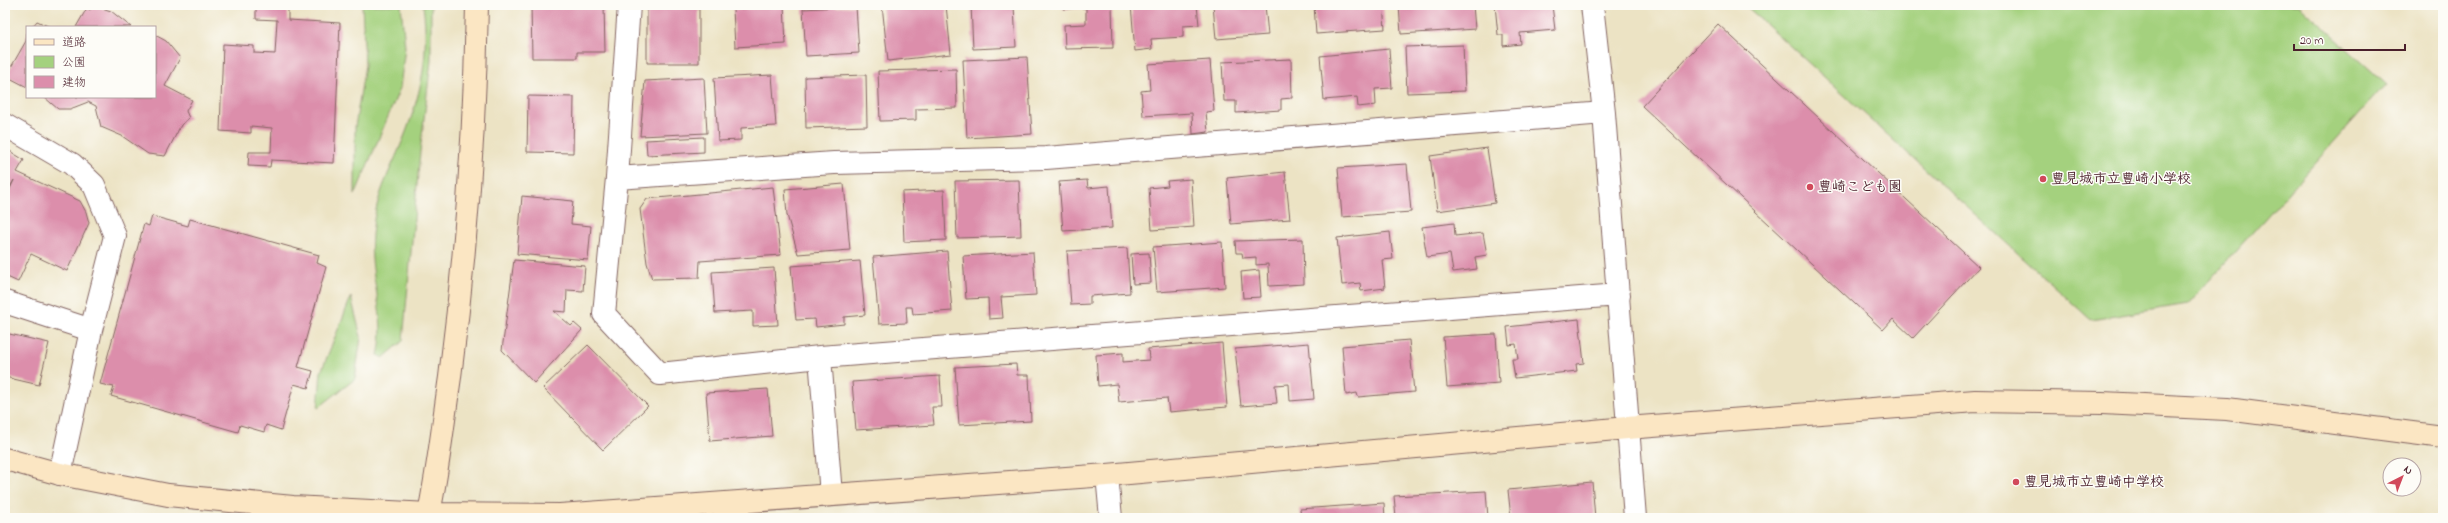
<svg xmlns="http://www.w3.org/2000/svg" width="2448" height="523" font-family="'Indie Flower','Klee One',sans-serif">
	<rect width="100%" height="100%" fill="#fdfcf7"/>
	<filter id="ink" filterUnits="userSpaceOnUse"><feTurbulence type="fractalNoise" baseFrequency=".025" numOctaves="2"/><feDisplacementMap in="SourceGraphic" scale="8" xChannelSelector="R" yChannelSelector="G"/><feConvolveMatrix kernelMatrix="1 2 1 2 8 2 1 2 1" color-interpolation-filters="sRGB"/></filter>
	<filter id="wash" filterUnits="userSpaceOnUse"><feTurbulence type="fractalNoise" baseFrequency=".012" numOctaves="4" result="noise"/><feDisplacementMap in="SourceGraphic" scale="16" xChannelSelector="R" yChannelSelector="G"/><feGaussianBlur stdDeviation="0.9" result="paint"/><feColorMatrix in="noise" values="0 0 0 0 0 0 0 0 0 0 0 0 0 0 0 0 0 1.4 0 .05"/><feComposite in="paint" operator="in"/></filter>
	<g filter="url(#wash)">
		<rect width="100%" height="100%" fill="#ece3c4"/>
		<path fill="#a4d17e" stroke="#777854" d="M 362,5 L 401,5 L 405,47 L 400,88 L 355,195 L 355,127 L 365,65 Z
			M 423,5 L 431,5 L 431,61 L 420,152 L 403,341 L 383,358 L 378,355 C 388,317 368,277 372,235 C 376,191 391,171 406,132 C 423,87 429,53 423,5 Z
			M 1745,5 L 2299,5 L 2386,84 L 2188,304 L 2091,320 Z
			M 351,297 L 361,337 L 355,379 L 318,408 L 321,372 Z"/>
		<g id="blocks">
			<path fill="#dc8eab" d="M 93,5 L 111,11 L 131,27 L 76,27 L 87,8 L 90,10 Z
				M 256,5 L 288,5 L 288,20 L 340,23 L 334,163 L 271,160 L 270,167 L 248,166 L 249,152 L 271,152 L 272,128 L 251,126 L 251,133 L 220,131 L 223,44 L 254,46 L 254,53 L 275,54 L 277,20 L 256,19 Z
				M 531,5 L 604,5 L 605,52 L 577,52 L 577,58 L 532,58 Z
				M 759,5 L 784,5 L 786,44 L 735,47 L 733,9 L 759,8 Z
				M 882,5 L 946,5 L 951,54 L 888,61 Z
				M 971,5 L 1014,5 L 1016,47 L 973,49 Z
				M 1063,5 L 1112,5 L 1113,48 L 1065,49 L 1064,25 L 1086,24 L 1086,8 L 1063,9 Z
				M 1131,5 L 1197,5 L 1199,25 L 1183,26 L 1183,37 L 1151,39 L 1152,49 L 1135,51 Z
				M 1213,5 L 1265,5 L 1268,35 L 1216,39 Z
				M 1314,5 L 1383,5 L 1385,29 L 1316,34 Z
				M 1399,5 L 1473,5 L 1475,29 L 1401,34 Z
				M 1495,5 L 1552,5 L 1555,30 L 1520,33 L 1521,44 L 1503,46 L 1503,35 L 1498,35 Z
				M 856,6 L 859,53 L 806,56 L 803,9 Z
				M 647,8 L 699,8 L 699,63 L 647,63 Z
				M 37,21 L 50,27 L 32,27 Z
				M 1718,24 L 1979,267 L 1913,338 L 1893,319 L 1883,330 L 1642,106 Z
				M 27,33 L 27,87 L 6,76 L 26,41 Z
				M 155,35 L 166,41 L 180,58 L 165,86 L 192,100 L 186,111 L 189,118 L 181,125 L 165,156 L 148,154 L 122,136 L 101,127 L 96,106 L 88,102 L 70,109 L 58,109 L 44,97 L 155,97 Z
				M 1463,45 L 1465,91 L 1407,93 L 1405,47 Z
				M 1389,49 L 1392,88 L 1375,89 L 1376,105 L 1358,107 L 1357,97 L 1324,100 L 1320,56 Z
				M 1027,57 L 1032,134 L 967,138 L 963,60 Z
				M 1291,59 L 1292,98 L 1281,99 L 1281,110 L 1236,113 L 1236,101 L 1224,101 L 1222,62 Z
				M 1210,60 L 1214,111 L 1206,112 L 1208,132 L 1193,134 L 1192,113 L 1143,116 L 1141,91 L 1150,90 L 1148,64 Z
				M 956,69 L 957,108 L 916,109 L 916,120 L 880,121 L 878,71 Z
				M 772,75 L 776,126 L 741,128 L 741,140 L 718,141 L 714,78 Z
				M 866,75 L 867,126 L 806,128 L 805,77 Z
				M 704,78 L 707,133 L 640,136 L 645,81 Z
				M 528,96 L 574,97 L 573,153 L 527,152 Z
				M 704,137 L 704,152 L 647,155 L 646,140 Z
				M 5,148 L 24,160 L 17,172 L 80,201 L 86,212 L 89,223 L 67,271 L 31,254 L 18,282 L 5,276 L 5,200 L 14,180 L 5,196 Z
				M 1487,148 L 1495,203 L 1437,211 L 1430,156 Z
				M 1407,164 L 1411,212 L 1342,217 L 1338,168 Z
				M 1285,172 L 1290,219 L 1231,224 L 1227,178 Z
				M 1191,179 L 1194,227 L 1152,230 L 1149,188 L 1168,186 L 1167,181 Z
				M 1019,180 L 1021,236 L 957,238 L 955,181 Z
				M 1087,180 L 1088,188 L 1109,186 L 1112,228 L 1063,231 L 1059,182 Z
				M 844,184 L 850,250 L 798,254 L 787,215 L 785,189 Z
				M 773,187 L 781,255 L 700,261 L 699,278 L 652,279 L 647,263 L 640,209 L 647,199 Z
				M 944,190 L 946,240 L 904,242 L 902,192 Z
				M 522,196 L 573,201 L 571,224 L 591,226 L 588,260 L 517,254 Z
				M 152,216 L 188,226 L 190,219 L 319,255 L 317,263 L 326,267 L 298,367 L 313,371 L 308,388 L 294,384 L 281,430 L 266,425 L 264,432 L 240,425 L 238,432 L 111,396 L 114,387 L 100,384 L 144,224 L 149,226 Z
				M 1454,223 L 1455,236 L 1483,233 L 1487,255 L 1475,257 L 1477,269 L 1453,272 L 1450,254 L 1427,257 L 1422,227 Z
				M 1390,232 L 1393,259 L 1382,260 L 1385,288 L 1361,291 L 1360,283 L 1342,285 L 1337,238 Z
				M 1303,239 L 1304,284 L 1269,286 L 1268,264 L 1256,265 L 1256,257 L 1243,258 L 1242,253 L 1236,253 L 1235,241 Z
				M 1222,242 L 1225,287 L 1157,292 L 1153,247 Z
				M 1127,248 L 1130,293 L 1090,296 L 1090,304 L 1071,305 L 1067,251 Z
				M 947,251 L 952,311 L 913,314 L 912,307 L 906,307 L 907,323 L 879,324 L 873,257 Z
				M 1033,252 L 1036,295 L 1001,297 L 1003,318 L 989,319 L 988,298 L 966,299 L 963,256 Z
				M 1149,253 L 1151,283 L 1133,284 L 1131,254 Z
				M 514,260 L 585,266 L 583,291 L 567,290 L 566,312 L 554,311 L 571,326 L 574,323 L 582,330 L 534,383 L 502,350 Z
				M 860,261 L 865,315 L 844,317 L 844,324 L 816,327 L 815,319 L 796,320 L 791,266 Z
				M 774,268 L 778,325 L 753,326 L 753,311 L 715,313 L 712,272 Z
				M 1259,270 L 1261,297 L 1243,298 L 1241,272 Z
				M 1579,319 L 1584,363 L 1576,364 L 1577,371 L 1515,378 L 1512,359 L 1518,359 L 1516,344 L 1509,345 L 1507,327 Z
				M 5,333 L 49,343 L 39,385 L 5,377 Z
				M 1496,334 L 1499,383 L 1447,387 L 1443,337 Z
				M 1409,340 L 1414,392 L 1358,397 L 1357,393 L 1346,395 L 1342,346 Z
				M 1222,343 L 1227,407 L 1169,412 L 1167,398 L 1119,402 L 1117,384 L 1098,386 L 1096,355 L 1123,353 L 1123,362 L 1149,360 L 1148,349 Z
				M 1309,343 L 1314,399 L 1290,401 L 1289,384 L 1275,385 L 1277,403 L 1241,406 L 1235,349 Z
				M 588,345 L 648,406 L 603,450 L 543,388 Z
				M 1016,364 L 1017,375 L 1029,375 L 1031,421 L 959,425 L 955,367 Z
				M 940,376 L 942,407 L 932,407 L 934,425 L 856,430 L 852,382 Z
				M 768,389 L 772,436 L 710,441 L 706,393 Z
				M 1592,482 L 1595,518 L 1511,518 L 1508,490 Z
				M 1486,491 L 1488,518 L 1396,518 L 1394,496 Z
				M 1384,503 L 1385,518 L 1301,518 L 1300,509 Z"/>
		</g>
	</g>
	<g filter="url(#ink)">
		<use href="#blocks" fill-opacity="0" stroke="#836461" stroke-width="1"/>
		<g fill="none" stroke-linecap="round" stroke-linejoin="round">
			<defs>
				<path id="street" d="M 629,5 L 617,178 L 604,314 L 660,374 L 820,357 L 1619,295
					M 1592,5 L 1604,113 L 1635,518
					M 5,125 L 72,164 L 94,185 L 115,236 L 91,330 L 60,474
					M 617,178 L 834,163 L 1046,158 L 1604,113
					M 5,302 L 91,330
					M 820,357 L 831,495
					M 1107,475 L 1111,518"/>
				<path id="secondary" d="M 5,459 L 60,474 L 168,495 L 293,507 L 429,514 L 560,515 L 1107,475 L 1627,428 L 1975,401 L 2102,403 L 2227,409 L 2443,437
					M 428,518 C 438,472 443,424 450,377 C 466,254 475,129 477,5"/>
			</defs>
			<use href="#street" stroke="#836461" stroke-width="24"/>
			<use href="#secondary" stroke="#836461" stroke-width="24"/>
			<use href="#street" stroke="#fff" stroke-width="22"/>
			<use href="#secondary" stroke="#fbe6c3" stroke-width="22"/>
		</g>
	</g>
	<g fill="#d1495b" stroke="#fdfcf7" stroke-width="1.5">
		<circle cx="2043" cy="179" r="4"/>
		<circle cx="1810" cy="187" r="4"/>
		<circle cx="2016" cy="482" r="4"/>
	</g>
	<g text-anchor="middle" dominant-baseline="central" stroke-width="3" stroke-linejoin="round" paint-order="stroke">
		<g font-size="14" font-weight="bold" fill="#4a1f2b" stroke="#fdfcf7" text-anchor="start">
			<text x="2051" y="179">豊見城市立豊崎小学校</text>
			<text x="1818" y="187">豊崎こども園</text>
			<text x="2024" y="482">豊見城市立豊崎中学校</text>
		</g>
	</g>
	<rect width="2448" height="523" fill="none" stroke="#fdfcf7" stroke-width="20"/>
	<rect x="26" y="26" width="130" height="72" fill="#fdfcf7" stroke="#b5a4a5"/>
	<rect x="34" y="39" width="20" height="6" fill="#fbe6c3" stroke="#b5a4a5"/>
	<text x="62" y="46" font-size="12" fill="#4a1f2b">道路</text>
	<rect x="34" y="56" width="20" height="12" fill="#a4d17e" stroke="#b5a4a5"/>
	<text x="62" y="66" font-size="12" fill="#4a1f2b">公園</text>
	<rect x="34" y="76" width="20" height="12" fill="#dc8eab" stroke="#b5a4a5"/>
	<text x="62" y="86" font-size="12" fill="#4a1f2b">建物</text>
	<g transform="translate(2402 477) rotate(42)"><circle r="19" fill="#fdfcf7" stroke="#b5a4a5"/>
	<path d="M0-3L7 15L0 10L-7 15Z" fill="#d1495b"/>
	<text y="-6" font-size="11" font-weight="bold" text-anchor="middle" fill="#4a1f2b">N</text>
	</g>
	<path d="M2294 44v6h111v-6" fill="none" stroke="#4a1f2b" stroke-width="2"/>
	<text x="2300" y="44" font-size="12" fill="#4a1f2b" stroke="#fdfcf7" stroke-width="3" paint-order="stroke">20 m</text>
</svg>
